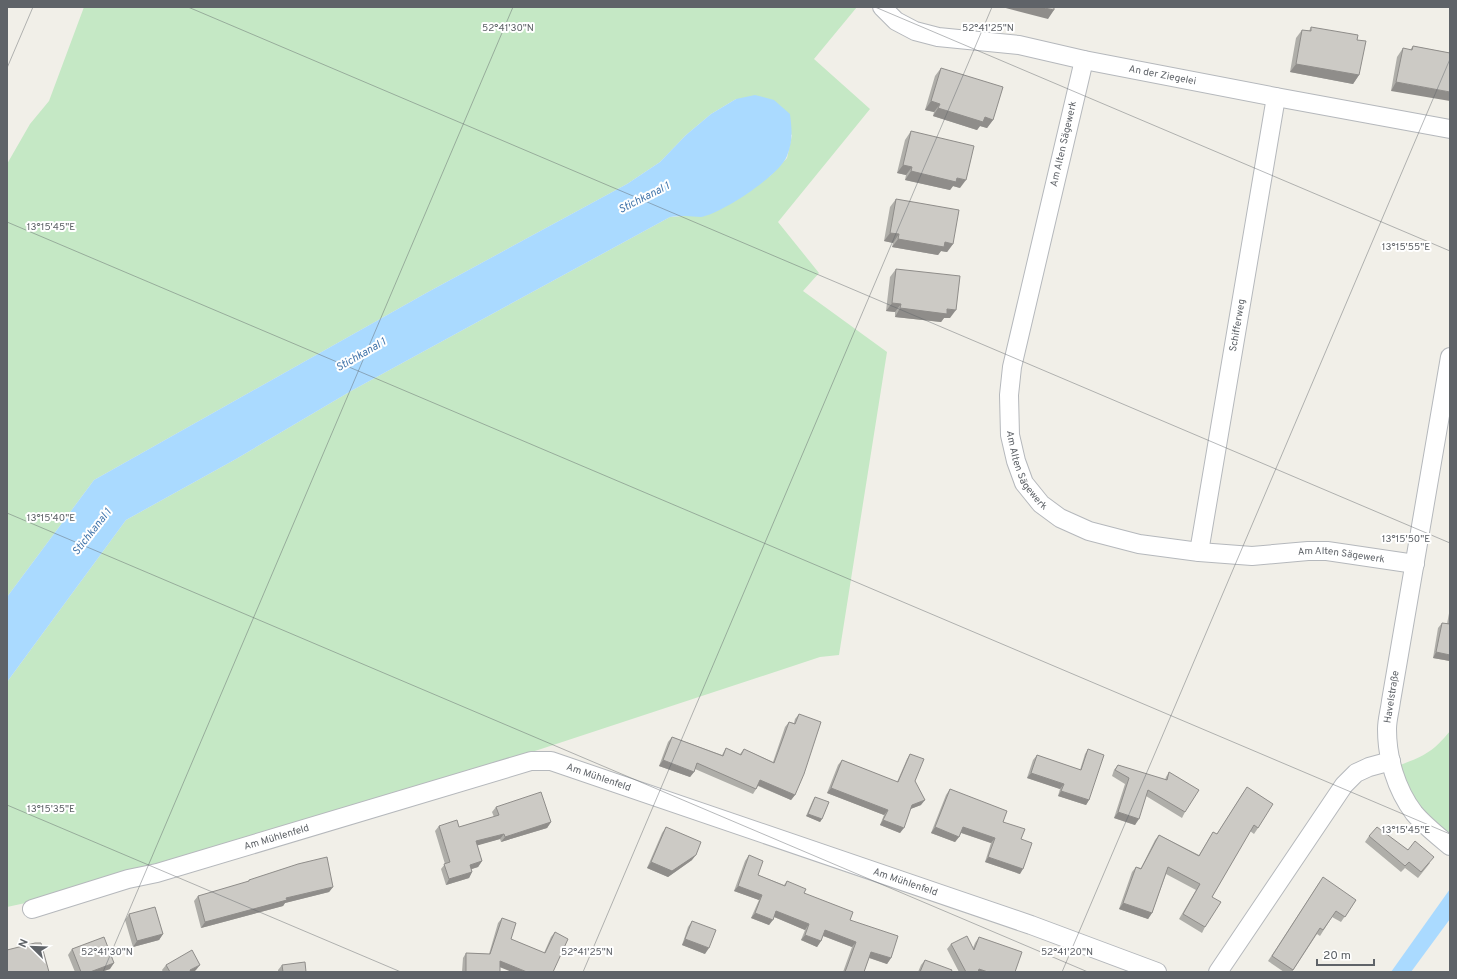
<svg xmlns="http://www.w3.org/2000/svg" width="1457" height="979" font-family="Overpass,sans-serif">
	<rect width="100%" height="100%" fill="#f1efe8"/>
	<path fill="#c5e8c5" d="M 84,7 L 857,7 L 814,59 L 870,109 L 778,222 L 819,273 L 803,291 L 887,352 L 839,655 L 820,657 L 538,750 L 30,902 L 7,907 L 7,682 L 126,520 L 236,459 L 351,391 L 670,217 L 684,216 L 770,176 L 787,158 L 792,135 L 736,99 L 711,114 L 686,135 L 660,162 L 627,184 L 428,292 L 94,480 L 7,597 L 7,164 L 30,124 L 49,101 Z
		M 1450,731 L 1450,841 L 1417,812 L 1397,766 C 1423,757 1433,752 1450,731 Z"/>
	<path fill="#aadaff" d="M 755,95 L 774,100 L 790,114 C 792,130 793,141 787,156 C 780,175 721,214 701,217 C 696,217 690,216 685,216 C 680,216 675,216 670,217 L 351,391 L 236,459 L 126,520 L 7,682 L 7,597 L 94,480 L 428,292 L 627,184 L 660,162 L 686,135 L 711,114 L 736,99 Z
		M 1450,889 L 1450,919 L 1411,972 L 1391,972 Z"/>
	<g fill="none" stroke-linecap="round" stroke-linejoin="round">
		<defs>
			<g id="minor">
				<path id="s1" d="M 882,7 L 896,21 L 915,31 L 938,37 L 1019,45 L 1084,60 L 1276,97 L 1450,129"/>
				<path id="s2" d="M 1084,60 L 1012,367 L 1009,395 L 1010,435 L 1016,461 L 1024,483 L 1041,504 L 1060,518 L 1089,531 L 1139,544 L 1199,552 L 1252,556 L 1308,551 L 1327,551 L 1415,564"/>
				<path d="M 1450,357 L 1391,701 C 1390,710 1387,720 1387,729 C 1387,758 1396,789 1414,813 C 1424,825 1438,836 1450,846"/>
				<path id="s3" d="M 1199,552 L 1276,97"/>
				<path id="s4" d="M 32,909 L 128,879 L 157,873 L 531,761 L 551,761 L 1031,925 L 1157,972"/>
				<path d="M 1218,972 L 1344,785 L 1356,773 L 1369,767 L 1391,761"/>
			</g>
		</defs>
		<use href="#minor" stroke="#b5b8bc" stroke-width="20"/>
		<use href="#minor" stroke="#fff" stroke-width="18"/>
	</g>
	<path fill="#afaea9" d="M 1311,27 L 1359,75 L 1353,84 L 1290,72 L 1296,38 L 1302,30 L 1309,31 Z
		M 1413,46 L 1450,53 L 1391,91 L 1397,57 L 1403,48 L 1410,50 Z
		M 941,68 L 993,120 L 987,128 L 980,126 L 977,130 L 933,116 L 934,112 L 925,110 L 935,76 Z
		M 911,131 L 960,188 L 953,186 L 950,190 L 905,180 L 906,175 L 897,173 L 905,140 Z
		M 896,199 L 953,244 L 947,252 L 941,251 L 938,255 L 892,247 L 893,243 L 884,241 L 890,207 Z
		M 896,269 L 950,318 L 944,318 L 941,322 L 895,317 L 895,312 L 886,311 L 890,277 Z
		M 1450,608 L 1450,661 L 1433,658 L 1438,628 L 1442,623 L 1447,624 Z
		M 799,714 L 795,795 L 791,800 L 758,786 L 753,794 L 695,769 L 694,772 L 690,777 L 659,766 L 668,742 L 672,737 L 722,755 L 726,748 L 740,754 L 744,749 L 773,762 L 785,727 L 789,722 L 794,723 L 795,719 Z
		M 1088,749 L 1089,800 L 1086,805 L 1058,796 L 1060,789 L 1027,778 L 1033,760 L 1037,755 L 1080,770 L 1085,754 Z
		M 910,754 L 915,781 L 921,805 L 910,809 L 900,833 L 880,825 L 884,815 L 827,793 L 838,765 L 842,760 L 897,782 L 907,759 Z
		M 1118,765 L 1165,780 L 1166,777 L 1169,772 L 1185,812 L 1182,818 L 1146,796 L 1135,825 L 1114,818 L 1125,784 L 1112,776 L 1114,770 Z
		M 950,789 L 1003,822 L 1021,839 L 1020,874 L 985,862 L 991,843 L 961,833 L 959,837 L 955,842 L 931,833 L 946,795 Z
		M 1243,793 L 1258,828 L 1254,834 L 1250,831 L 1212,897 L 1205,927 L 1202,933 L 1179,919 L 1196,890 L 1166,874 L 1152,913 L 1148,919 L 1119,909 L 1132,872 L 1136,867 L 1141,868 L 1155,840 L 1159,835 L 1199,855 L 1213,832 L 1217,834 Z
		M 815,797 L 822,819 L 820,822 L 806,816 L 813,800 Z
		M 496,807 L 551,822 L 547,828 L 501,842 L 500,839 L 477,845 L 482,861 L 478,867 L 471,869 L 472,872 L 469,878 L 446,885 L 441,869 L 445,864 L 435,831 L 439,826 L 459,827 L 494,817 L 492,812 Z
		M 666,827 L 692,860 L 668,877 L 647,868 L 662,833 Z
		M 1369,836 L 1408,850 L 1430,863 L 1418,878 L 1405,868 L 1401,872 L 1365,842 Z
		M 749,855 L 758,875 L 784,885 L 787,881 L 804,893 L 850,920 L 891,958 L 887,964 L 869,958 L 864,972 L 843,972 L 852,947 L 823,936 L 821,941 L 817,947 L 801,940 L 805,930 L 774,917 L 769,925 L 751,918 L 759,900 L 734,891 L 745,861 Z
		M 249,880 L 333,887 L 329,892 L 285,903 L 283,906 L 201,928 L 194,901 L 198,896 L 248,882 Z
		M 1319,883 L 1356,900 L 1341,922 L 1332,917 L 1320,936 L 1317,934 L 1292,972 L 1284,972 L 1268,961 Z
		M 129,914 L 163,934 L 159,940 L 133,947 L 125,920 Z
		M 502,918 L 511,939 L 544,953 L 551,937 L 555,932 L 553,972 L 500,967 L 500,972 L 462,972 L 463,958 L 466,953 L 489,954 L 498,923 Z
		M 692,921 L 705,954 L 682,945 L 688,927 Z
		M 979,937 L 1015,972 L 959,972 L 947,949 L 951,944 L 973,948 L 975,943 Z
		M 72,949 L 110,969 L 101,972 L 75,972 L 68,955 Z
		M 925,960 L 951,972 L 918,972 L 921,965 Z
		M 166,965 L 196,970 L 193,972 L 163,972 L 162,970 Z
		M 282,965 L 306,972 L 278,972 L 278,970 Z"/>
	<path fill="#8f8d8a" d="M 1002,7 L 1040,7 L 1054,10 L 1048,19 Z
		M 1296,64 L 1359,75 L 1353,84 L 1290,72 Z
		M 1396,82 L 1450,92 L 1450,101 L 1391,91 Z
		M 931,101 L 940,104 L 934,112 L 925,110 Z
		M 938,108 L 985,117 L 993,120 L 987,128 L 980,126 L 977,130 L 933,116 Z
		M 903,165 L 912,167 L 906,175 L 897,173 Z
		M 911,171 L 957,178 L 966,180 L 960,188 L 953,186 L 950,190 L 905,180 Z
		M 890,233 L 899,234 L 893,243 L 884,241 Z
		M 898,239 L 945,242 L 953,244 L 947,252 L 941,251 L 938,255 L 892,247 Z
		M 892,303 L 901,304 L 895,312 L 886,311 Z
		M 900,308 L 947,309 L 956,310 L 950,318 L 944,318 L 941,322 L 895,317 Z
		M 1436,652 L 1450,655 L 1450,661 L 1433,658 Z
		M 663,760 L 694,772 L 690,777 L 659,766 Z
		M 1031,773 L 1064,784 L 1060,789 L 1027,778 Z
		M 760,780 L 795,795 L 791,800 L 757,785 Z
		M 831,788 L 888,810 L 884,815 L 827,793 Z
		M 1061,791 L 1089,800 L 1086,805 L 1058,796 Z
		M 925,800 L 921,805 L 908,810 L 912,805 Z
		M 1118,812 L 1139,819 L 1135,825 L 1114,818 Z
		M 808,814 L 822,819 L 820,822 L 806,816 Z
		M 883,820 L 904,828 L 900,833 L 880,825 Z
		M 551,822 L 547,828 L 501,842 L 505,837 Z
		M 935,827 L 959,837 L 955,842 L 931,833 Z
		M 963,827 L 995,838 L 991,843 L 959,832 Z
		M 504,834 L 500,839 L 472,847 L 476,841 Z
		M 696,855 L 692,860 L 668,877 L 647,868 L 651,862 Z
		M 988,857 L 1023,869 L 1020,874 L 985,862 Z
		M 482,861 L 478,867 L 466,871 L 470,865 Z
		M 472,872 L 469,878 L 446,885 L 449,879 Z
		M 738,886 L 762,895 L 759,900 L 734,891 Z
		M 333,887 L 329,892 L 285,903 L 283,906 L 201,928 L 205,922 L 286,898 Z
		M 1123,903 L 1152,913 L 1148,919 L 1119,909 Z
		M 776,911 L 809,924 L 805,930 L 772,916 Z
		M 755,913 L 773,920 L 769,925 L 751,918 Z
		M 825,930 L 856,942 L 852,947 L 821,935 Z
		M 163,934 L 159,940 L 133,947 L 137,941 Z
		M 805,935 L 821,941 L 817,947 L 801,940 Z
		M 685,939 L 709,948 L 705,954 L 682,945 Z
		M 871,952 L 891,958 L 887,964 L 867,957 Z
		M 500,961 L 527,972 L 512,972 L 497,966 Z
		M 114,963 L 110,969 L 101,972 L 90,972 Z
		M 200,965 L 196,970 L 193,972 L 189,972 L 190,970 Z
		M 979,969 L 988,972 L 977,972 Z"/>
	<path fill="#cccac5" stroke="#8f8d8a" d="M 1040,7 L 1054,7 L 1054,10 Z
		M 1311,27 L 1358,35 L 1357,40 L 1366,41 L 1359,75 L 1296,64 L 1302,30 L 1311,31 Z
		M 1413,46 L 1450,53 L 1450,92 L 1396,82 L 1403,48 L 1412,50 Z
		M 941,68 L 1003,87 L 993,120 L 985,117 L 983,122 L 938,108 L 940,104 L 931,101 Z
		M 911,131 L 974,146 L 966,180 L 957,178 L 956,182 L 911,171 L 912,167 L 903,165 Z
		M 896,199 L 959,210 L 953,244 L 945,242 L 944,247 L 898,239 L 899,234 L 890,233 Z
		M 896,269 L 960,276 L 956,310 L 947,309 L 947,314 L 900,308 L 901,304 L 892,303 Z
		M 1442,623 L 1450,624 L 1450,623 L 1450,655 L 1436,652 Z
		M 799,714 L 821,722 L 804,774 L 795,795 L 760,780 L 756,789 L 697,763 L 694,772 L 663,760 L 672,737 L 723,756 L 726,748 L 741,755 L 744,749 L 774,763 L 789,722 L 795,724 Z
		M 1088,749 L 1104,755 L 1089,800 L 1061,791 L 1064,784 L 1031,773 L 1037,755 L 1081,770 Z
		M 910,754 L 924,759 L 915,781 L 925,800 L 912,805 L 904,828 L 883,820 L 888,810 L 831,788 L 842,760 L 898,782 Z
		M 1118,765 L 1167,780 L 1169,772 L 1199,790 L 1185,812 L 1148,790 L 1139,819 L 1118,812 L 1129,778 L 1115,770 Z
		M 1247,787 L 1273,804 L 1258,828 L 1254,825 L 1212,897 L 1221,902 L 1205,927 L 1183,914 L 1200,884 L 1168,867 L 1152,913 L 1123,903 L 1136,867 L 1141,869 L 1159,835 L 1199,856 L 1213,832 L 1217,834 Z
		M 950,789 L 1007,811 L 1003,822 L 1025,829 L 1021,839 L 1032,843 L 1023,869 L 988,857 L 995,838 L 963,827 L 959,837 L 935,827 Z
		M 541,792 L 551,822 L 505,837 L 504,834 L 476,841 L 482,861 L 470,865 L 472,872 L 449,879 L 444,864 L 450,862 L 439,826 L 457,820 L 459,827 L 499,815 L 496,807 Z
		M 815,797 L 829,802 L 822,819 L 808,814 Z
		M 666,827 L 701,842 L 696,855 L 672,871 L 651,862 Z
		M 1377,827 L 1408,850 L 1415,841 L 1434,857 L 1421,872 L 1409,862 L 1405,866 L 1369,836 Z
		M 749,855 L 763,861 L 758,875 L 785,886 L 787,881 L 806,889 L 804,893 L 853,912 L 850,920 L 898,936 L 891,958 L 871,952 L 864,972 L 845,972 L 856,942 L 825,930 L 821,941 L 805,935 L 809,924 L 776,911 L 773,920 L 755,913 L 762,895 L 738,886 Z
		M 327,857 L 333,887 L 286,898 L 287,900 L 205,922 L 198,896 L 249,881 L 249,880 L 298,864 Z
		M 1323,877 L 1356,900 L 1345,917 L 1336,911 L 1323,930 L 1320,928 L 1293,970 L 1272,956 Z
		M 155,907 L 163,934 L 137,941 L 129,914 Z
		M 502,918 L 516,923 L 511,939 L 545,953 L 555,932 L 568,939 L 553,972 L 527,972 L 500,961 L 500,972 L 466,972 L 466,953 L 490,954 Z
		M 692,921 L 716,930 L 709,948 L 685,939 Z
		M 967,936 L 974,950 L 979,937 L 1022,952 L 1015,972 L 988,972 L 979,969 L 978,972 L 966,972 L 951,944 Z
		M 104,937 L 114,963 L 90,972 L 81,972 L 72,949 Z
		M 35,943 L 41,943 L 49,972 L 7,972 L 7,950 Z
		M 192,950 L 200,965 L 190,970 L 191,972 L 170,972 L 166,965 Z
		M 925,960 L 952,970 L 951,972 L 920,972 Z
		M 305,962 L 306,972 L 283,972 L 282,965 Z"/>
	<path fill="none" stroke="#5f6368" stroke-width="1" stroke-opacity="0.45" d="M 188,7 L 1450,543M 875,7 L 1450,251M 7,68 L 33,7M 7,222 L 1450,834M 7,513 L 1088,972M 7,805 L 401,972M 103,972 L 513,7M 583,972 L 992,7M 1062,972 L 1450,59"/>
	<g text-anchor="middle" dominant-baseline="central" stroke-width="4" stroke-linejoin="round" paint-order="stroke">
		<g font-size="10" fill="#5f6368" stroke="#fff">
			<text stroke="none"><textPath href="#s1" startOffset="293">An der Ziegelei</textPath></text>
			<text transform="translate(1064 144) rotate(-77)">Am Alten Sägewerk</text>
			<text stroke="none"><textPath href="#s3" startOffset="230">Schifferweg</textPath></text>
			<text stroke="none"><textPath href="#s2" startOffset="423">Am Alten Sägewerk</textPath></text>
			<text stroke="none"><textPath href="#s2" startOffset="771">Am Alten Sägewerk</textPath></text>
			<text transform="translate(1392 697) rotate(-81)">Havelstraße</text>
			<text stroke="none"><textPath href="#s4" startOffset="591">Am Mühlenfeld</textPath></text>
			<text stroke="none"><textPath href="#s4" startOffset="255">Am Mühlenfeld</textPath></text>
			<text stroke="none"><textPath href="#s4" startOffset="915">Am Mühlenfeld</textPath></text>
		</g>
		<g font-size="11" font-style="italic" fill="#4174aa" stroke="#fff">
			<text transform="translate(644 198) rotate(-27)">Stichkanal 1</text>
			<text transform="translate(361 355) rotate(-30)">Stichkanal 1</text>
			<text transform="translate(92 532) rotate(-52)">Stichkanal 1</text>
		</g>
	</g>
	<g font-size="10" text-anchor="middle" fill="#5f6368" stroke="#fff" stroke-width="4" stroke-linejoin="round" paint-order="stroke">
		<text x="508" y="31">52°41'30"N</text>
		<text x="988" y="31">52°41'25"N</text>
		<text x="51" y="230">13°15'45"E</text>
		<text x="1406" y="250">13°15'55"E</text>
		<text x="51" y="521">13°15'40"E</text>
		<text x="1406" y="542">13°15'50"E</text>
		<text x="51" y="812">13°15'35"E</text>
		<text x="1406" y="833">13°15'45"E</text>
		<text x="107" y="955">52°41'30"N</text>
		<text x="587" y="955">52°41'25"N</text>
		<text x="1067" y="955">52°41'20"N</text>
	</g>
	<rect width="1457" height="979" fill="none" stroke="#5f6368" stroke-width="16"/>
	<g transform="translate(32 947) rotate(293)" stroke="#ffffff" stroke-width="3" paint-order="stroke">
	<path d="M0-3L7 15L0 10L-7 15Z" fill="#5f6368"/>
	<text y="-6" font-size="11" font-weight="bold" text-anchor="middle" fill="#5f6368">N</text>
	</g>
	<path d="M1317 959v6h57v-6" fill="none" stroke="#5f6368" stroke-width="2"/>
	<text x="1323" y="959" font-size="12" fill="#5f6368" stroke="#ffffff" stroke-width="3" paint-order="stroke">20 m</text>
</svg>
